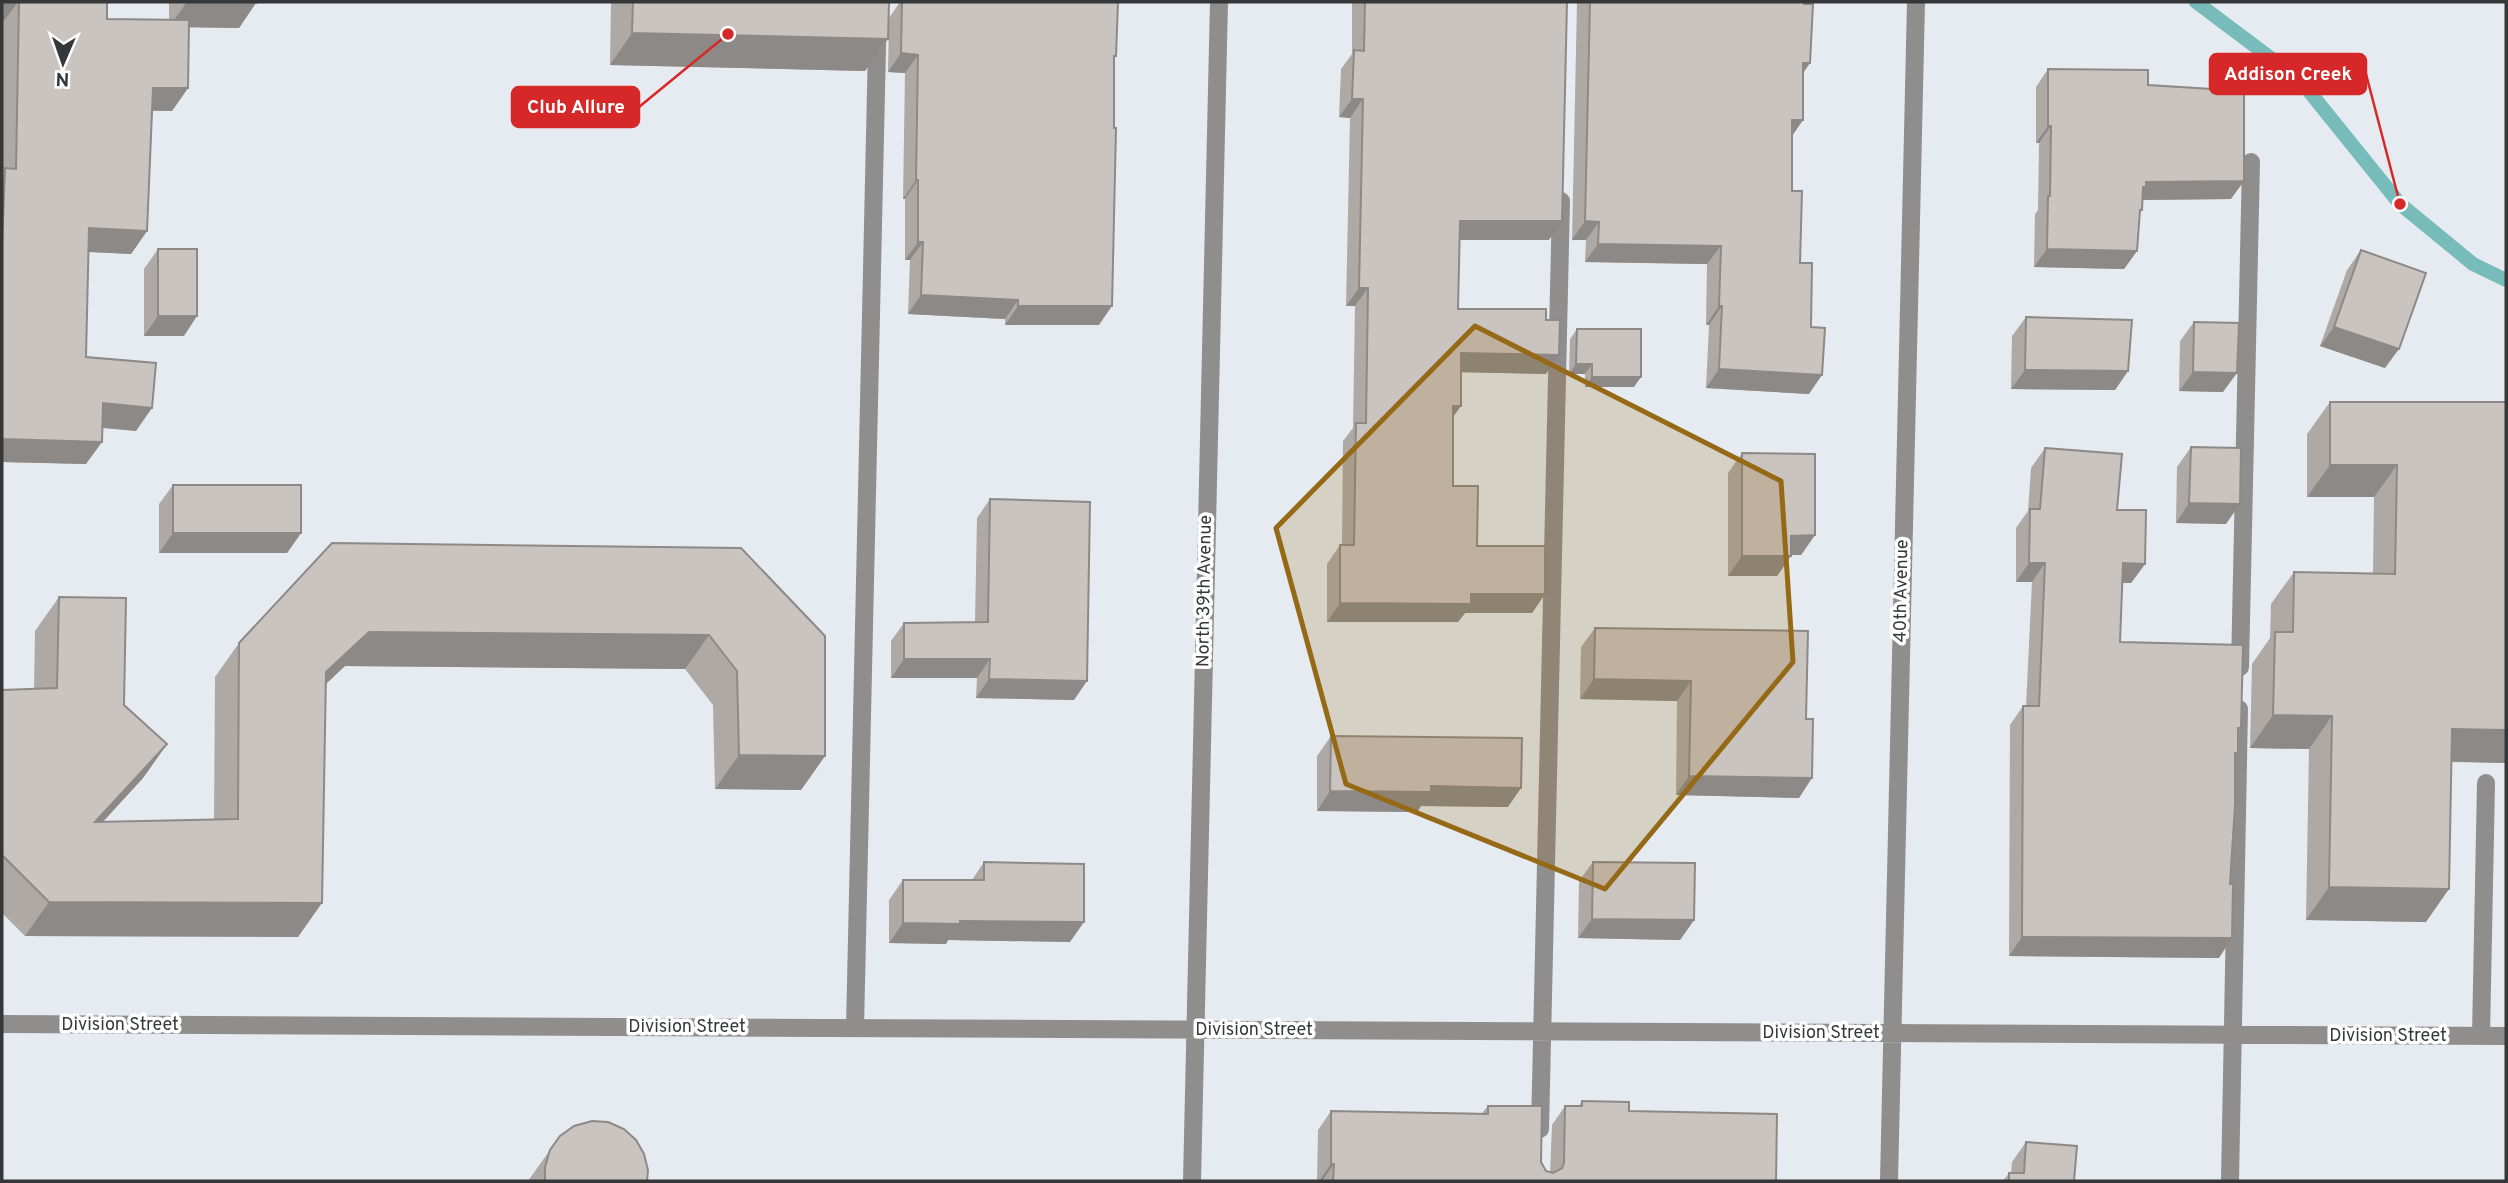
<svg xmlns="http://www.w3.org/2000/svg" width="2508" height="1183" font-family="Overpass,sans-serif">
	<rect width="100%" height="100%" fill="#e5ebf0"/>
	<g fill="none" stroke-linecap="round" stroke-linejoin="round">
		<path stroke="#78bbbb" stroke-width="14" d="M 2196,2 L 2300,80 L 2400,204 L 2473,264 L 2506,280"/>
		<path stroke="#908d8d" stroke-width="18" d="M 2240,667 L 2251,162
			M 2,1024 L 2506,1036
			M 855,1028 L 878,2
			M 2481,1036 L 2486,783
			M 1540,1129 L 1561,201
			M 1192,1181 L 1219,2
			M 1889,1181 L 1916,2
			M 2230,1181 L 2239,709"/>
	</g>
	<path fill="#aea9a5" d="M 2,2 L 107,2 L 107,19 L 169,20 L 169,2 L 256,2 L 239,28 L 189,27 L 188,88 L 172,111 L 152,111 L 147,231 L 131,254 L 88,252 L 86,357 L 136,431 L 102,428 L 86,464 L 2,462 L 2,100 L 3,22 L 2,22 Z
		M 611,2 L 889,2 L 888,39 L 865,71 L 610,65 Z
		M 900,2 L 1077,2 L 1114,60 L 1099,325 L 1005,325 L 1005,319 L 908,314 L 910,260 L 905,260 L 905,199 L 903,199 L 905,73 L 888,72 L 889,18 Z
		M 1352,2 L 1567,2 L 1549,240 L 1459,240 L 1458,309 L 1546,374 L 1461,372 L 1453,417 L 1453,486 L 1477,546 L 1545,594 L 1532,613 L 1465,613 L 1458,622 L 1327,622 L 1327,564 L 1340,545 L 1342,545 L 1343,441 L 1353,428 L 1355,306 L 1346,306 L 1350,118 L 1339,117 L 1341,69 L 1352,54 Z
		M 1577,2 L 1804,2 L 1803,120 L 1792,135 L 1792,191 L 1800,263 L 1809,394 L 1706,388 L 1709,325 L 1706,325 L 1707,264 L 1585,262 L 1586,240 L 1572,240 Z
		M 2048,69 L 2148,85 L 2231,199 L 2143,200 L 2140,214 L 2137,251 L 2124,269 L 2034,267 L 2035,214 L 2038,210 L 2039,143 L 2036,143 L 2036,87 Z
		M 158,249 L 184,336 L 144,336 L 144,269 Z
		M 2361,250 L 2385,368 L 2320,346 L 2347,270 Z
		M 2026,317 L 2128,371 L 2115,390 L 2011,389 L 2012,336 Z
		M 2194,322 L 2223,392 L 2179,391 L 2180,341 Z
		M 1577,329 L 1634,387 L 1585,387 L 1585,374 L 1569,374 L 1570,339 Z
		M 2330,402 L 2506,402 L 2506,763 L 2451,762 L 2426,922 L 2306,920 L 2309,749 L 2250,748 L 2252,664 L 2270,638 L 2271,604 L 2294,572 L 2373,573 L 2374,497 L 2307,497 L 2307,434 Z
		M 2191,447 L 2226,524 L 2176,523 L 2177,467 Z
		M 2045,448 L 2117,510 L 2145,564 L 2131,583 L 2122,583 L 2120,642 L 2241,728 L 2238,733 L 2235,757 L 2219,958 L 2009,956 L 2010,725 L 2023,706 L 2026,706 L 2032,582 L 2016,582 L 2016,528 L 2028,511 L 2031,468 Z
		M 1742,453 L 1815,535 L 1801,555 L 1791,555 L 1777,576 L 1728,576 L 1728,473 Z
		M 173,485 L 301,533 L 287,553 L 159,553 L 159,504 Z
		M 990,499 L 1074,700 L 976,698 L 977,678 L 891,678 L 891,641 L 904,623 L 975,622 L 977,518 Z
		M 741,548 L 825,756 L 801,790 L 715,789 L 713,705 L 685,669 L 345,666 L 326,684 L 298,937 L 25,936 L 2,913 L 2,690 L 34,689 L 35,631 L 59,597 L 124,705 L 167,744 L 143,778 L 103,822 L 214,820 L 215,677 L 239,643 Z
		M 1595,628 L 1808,631 L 1799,798 L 1676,795 L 1677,701 L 1580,699 L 1581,647 Z
		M 1331,736 L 1508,807 L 1421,806 L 1417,812 L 1317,811 L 1317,756 Z
		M 984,862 L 1070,942 L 948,940 L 946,944 L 889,943 L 889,900 L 903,880 L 972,880 Z
		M 1593,862 L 1694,920 L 1680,940 L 1578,938 L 1579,881 Z
		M 1582,1101 L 1629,1111 L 1776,1181 L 1317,1181 L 1318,1130 L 1331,1111 L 1482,1113 L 1488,1106 L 1541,1162 L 1546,1171 L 1550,1173 L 1552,1125 L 1565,1106 L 1579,1106 Z
		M 2026,1142 L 2074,1181 L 2003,1181 L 2009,1173 L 2011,1173 L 2012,1162 Z
		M 550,1150 L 647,1181 L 528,1181 Z"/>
	<path fill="#8d8986" d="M 2,2 L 18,2 L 3,22 L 2,22 Z
		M 187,2 L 256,3 L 239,28 L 169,27 Z
		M 632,33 L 888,39 L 865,71 L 610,65 Z
		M 901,53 L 918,55 L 905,73 L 888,72 Z
		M 1803,63 L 1810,63 L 1797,82 Z
		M 153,88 L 188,88 L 172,111 L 137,110 Z
		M 1352,99 L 1363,99 L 1350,118 L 1339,117 Z
		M 1792,120 L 1803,120 L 1790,139 Z
		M 2048,126 L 2051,126 L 2039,143 L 2036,143 Z
		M 916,180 L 918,180 L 905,199 L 903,199 Z
		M 2244,181 L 2231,199 L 2137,200 L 2146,182 Z
		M 1460,221 L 1562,221 L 1549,240 L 1447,240 Z
		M 1585,221 L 1599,222 L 1586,240 L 1572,240 Z
		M 89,228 L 147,231 L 131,254 L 73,251 Z
		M 918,242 L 923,242 L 910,260 L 905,260 Z
		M 1598,244 L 1721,246 L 1707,264 L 1585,262 Z
		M 2047,249 L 2137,251 L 2124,269 L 2034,267 Z
		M 1359,288 L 1368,288 L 1355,306 L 1346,306 Z
		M 921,295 L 1018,300 L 1005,319 L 908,314 Z
		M 1018,306 L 1112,306 L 1099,325 L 1005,325 Z
		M 1719,306 L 1722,306 L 1709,325 L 1706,325 Z
		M 158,316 L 197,316 L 184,336 L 144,336 Z
		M 2334,327 L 2399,349 L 2385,368 L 2320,346 Z
		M 1461,353 L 1559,355 L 1546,374 L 1448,372 Z
		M 1576,364 L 1592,364 L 1585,374 L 1569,374 Z
		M 1719,369 L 1822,375 L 1809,394 L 1706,388 Z
		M 2025,370 L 2128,371 L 2115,390 L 2011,389 Z
		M 2193,372 L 2237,373 L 2223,392 L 2179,391 Z
		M 1592,377 L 1641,377 L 1634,387 L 1585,387 Z
		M 103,403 L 152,408 L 136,431 L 87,426 Z
		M 1453,406 L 1461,406 L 1448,424 Z
		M 2,439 L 102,442 L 86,464 L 2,462 Z
		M 2330,465 L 2397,465 L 2374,497 L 2307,497 Z
		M 2189,503 L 2240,504 L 2226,524 L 2176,523 Z
		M 173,533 L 301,533 L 287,553 L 159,553 Z
		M 1815,535 L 1801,555 L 1777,555 L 1791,536 Z
		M 1742,556 L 1791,556 L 1777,576 L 1728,576 Z
		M 2029,563 L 2045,563 L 2032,582 L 2016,582 Z
		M 2123,563 L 2145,564 L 2131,583 L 2110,583 Z
		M 1471,594 L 1545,594 L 1532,613 L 1465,613 L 1458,622 L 1327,622 L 1340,603 Z
		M 369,632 L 709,635 L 685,669 L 345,666 L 302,706 L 326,672 Z
		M 904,659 L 990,659 L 977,678 L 891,678 Z
		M 989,679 L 1087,681 L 1074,700 L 976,698 Z
		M 1594,679 L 1691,681 L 1677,701 L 1580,699 Z
		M 2273,715 L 2332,716 L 2309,749 L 2250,748 Z
		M 2452,729 L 2506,730 L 2506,763 L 2429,761 Z
		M 167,744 L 143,778 L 71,856 L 95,822 Z
		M 739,755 L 825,756 L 801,790 L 715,789 Z
		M 1689,776 L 1812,778 L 1799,798 L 1676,795 Z
		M 1431,786 L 1521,788 L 1508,807 L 1421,806 L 1417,812 L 1317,811 L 1330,791 Z
		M 2329,887 L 2449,889 L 2426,922 L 2306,920 Z
		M 49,902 L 322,903 L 298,937 L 25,936 Z
		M 1592,919 L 1694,920 L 1680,940 L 1578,938 Z
		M 960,921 L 1084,922 L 1070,942 L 948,940 L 946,944 L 889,943 L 903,923 Z
		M 2022,937 L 2232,938 L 2219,958 L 2009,956 Z
		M 1331,1164 L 1334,1164 L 1322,1181 L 1319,1181 Z"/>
	<path fill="#cac4c0" stroke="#8d8986" stroke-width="2" d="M 19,2 L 107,2 L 107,19 L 189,20 L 188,88 L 153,88 L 147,231 L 89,228 L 86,357 L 156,363 L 152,408 L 103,403 L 102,442 L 2,439 L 2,246 L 5,168 L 16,169 Z
		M 197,2 L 256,2 L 256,3 Z
		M 633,2 L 889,2 L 888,39 L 632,33 Z
		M 902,2 L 1118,2 L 1116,56 L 1114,56 L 1114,128 L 1116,128 L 1112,306 L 1018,306 L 1018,300 L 921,295 L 923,242 L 918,242 L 918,180 L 916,180 L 918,55 L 901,53 Z
		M 1365,2 L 1567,2 L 1562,221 L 1460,221 L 1458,309 L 1546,309 L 1546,320 L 1560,320 L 1559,355 L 1461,353 L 1461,406 L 1453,406 L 1453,486 L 1478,486 L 1477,546 L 1545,546 L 1545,594 L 1471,594 L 1471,604 L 1340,603 L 1340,545 L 1354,545 L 1356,423 L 1366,423 L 1368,288 L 1359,288 L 1363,99 L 1352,99 L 1354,50 L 1364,51 Z
		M 1590,2 L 1804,2 L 1804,4 L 1813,4 L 1810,63 L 1803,63 L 1803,120 L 1792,120 L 1792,191 L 1802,191 L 1800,263 L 1812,263 L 1811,327 L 1825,328 L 1822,375 L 1719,369 L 1722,306 L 1719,306 L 1721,246 L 1598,244 L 1599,222 L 1585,221 Z
		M 2048,69 L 2148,70 L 2148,85 L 2244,91 L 2244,181 L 2146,182 L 2146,187 L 2143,187 L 2142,210 L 2140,210 L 2137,251 L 2047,249 L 2048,196 L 2050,196 L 2051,126 L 2048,126 Z
		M 158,249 L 197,249 L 197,316 L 158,316 Z
		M 2361,250 L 2426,273 L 2399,349 L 2334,327 Z
		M 2026,317 L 2132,320 L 2128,371 L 2025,370 Z
		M 2194,322 L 2239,323 L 2237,373 L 2193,372 Z
		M 1577,329 L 1641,329 L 1641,377 L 1592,377 L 1592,364 L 1576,364 Z
		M 2330,402 L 2506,402 L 2506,730 L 2452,729 L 2449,889 L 2329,887 L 2332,716 L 2273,715 L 2275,632 L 2293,632 L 2294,572 L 2395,574 L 2397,465 L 2330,465 Z
		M 2191,447 L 2241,448 L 2240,504 L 2189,503 Z
		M 2045,448 L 2122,454 L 2117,510 L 2146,510 L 2145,564 L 2123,563 L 2120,642 L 2243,645 L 2241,728 L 2238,728 L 2238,753 L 2235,753 L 2235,805 L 2230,884 L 2233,884 L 2232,938 L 2022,937 L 2023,706 L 2039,706 L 2045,563 L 2029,563 L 2030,509 L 2040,509 Z
		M 1742,453 L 1815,454 L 1815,535 L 1791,536 L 1791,556 L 1742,556 Z
		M 173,485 L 301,485 L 301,533 L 173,533 Z
		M 990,499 L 1090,502 L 1087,681 L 989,679 L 990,659 L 904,659 L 904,623 L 988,622 Z
		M 332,543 L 741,548 L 825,636 L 825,756 L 739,755 L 737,671 L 709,635 L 369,632 L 326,672 L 322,903 L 49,902 L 2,855 L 2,690 L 57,688 L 59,597 L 126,598 L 124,705 L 167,744 L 95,822 L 238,819 L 239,643 Z
		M 1595,628 L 1808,631 L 1806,719 L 1813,719 L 1812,778 L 1689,776 L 1691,681 L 1594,679 Z
		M 1331,736 L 1522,738 L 1521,788 L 1431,786 L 1431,792 L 1330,791 Z
		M 984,862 L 1084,864 L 1084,922 L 960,921 L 960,924 L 903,923 L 903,880 L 984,880 Z
		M 1593,862 L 1695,863 L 1694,920 L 1592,919 Z
		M 1582,1101 L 1629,1102 L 1629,1111 L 1777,1114 L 1776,1181 L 1333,1181 L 1334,1164 L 1331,1164 L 1331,1111 L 1488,1114 L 1488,1106 L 1542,1106 L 1541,1162 L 1546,1171 L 1553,1173 L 1562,1168 L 1564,1163 L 1565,1106 L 1582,1106 Z
		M 592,1121 L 608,1122 L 624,1129 L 636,1140 L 644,1154 L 648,1170 L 647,1181 L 545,1181 L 545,1167 L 550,1150 L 560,1136 L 574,1126 Z
		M 2026,1142 L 2077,1146 L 2074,1181 L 2009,1181 L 2009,1173 L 2024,1173 Z"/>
	<path fill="#966917" fill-opacity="0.2" stroke="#966917" stroke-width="5" stroke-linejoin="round" d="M 1475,326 L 1781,481 L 1793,662 L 1605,889 L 1346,784 L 1276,528 Z"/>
	<g text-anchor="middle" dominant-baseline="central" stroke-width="7" stroke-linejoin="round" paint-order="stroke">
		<g font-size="18" fill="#353739" stroke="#fff">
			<text transform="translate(1205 591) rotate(-89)">North 39th Avenue</text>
			<text transform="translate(1902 591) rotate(-89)">40th Avenue</text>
			<text x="120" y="1025">Division Street</text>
			<text x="687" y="1027">Division Street</text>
			<text x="1254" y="1030">Division Street</text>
			<text x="1821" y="1033">Division Street</text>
			<text x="2388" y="1036">Division Street</text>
		</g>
	</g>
	<path fill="none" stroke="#d62828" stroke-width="2.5" d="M2400 204L2366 74M728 34L639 107"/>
	<g fill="#d62828" stroke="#fff" stroke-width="2.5">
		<circle cx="2400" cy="204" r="7"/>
		<circle cx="728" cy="34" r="7"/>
	</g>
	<g fill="#d62828" stroke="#d62828" stroke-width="2.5">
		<rect x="2210" y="54" width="156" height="40" rx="7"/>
		<rect x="512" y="87" width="127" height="40" rx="7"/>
	</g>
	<g font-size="19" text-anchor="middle" font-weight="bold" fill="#fff">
		<text x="2288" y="80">Addison Creek</text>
		<text x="576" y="113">Club Allure</text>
	</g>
	<rect width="2508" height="1183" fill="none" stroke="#353739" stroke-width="7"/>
	<g transform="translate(63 63) rotate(182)" stroke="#ffffff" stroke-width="5" paint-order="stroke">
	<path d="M0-5L12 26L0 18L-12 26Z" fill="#353739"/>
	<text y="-10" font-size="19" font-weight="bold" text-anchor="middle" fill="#353739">N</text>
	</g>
</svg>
